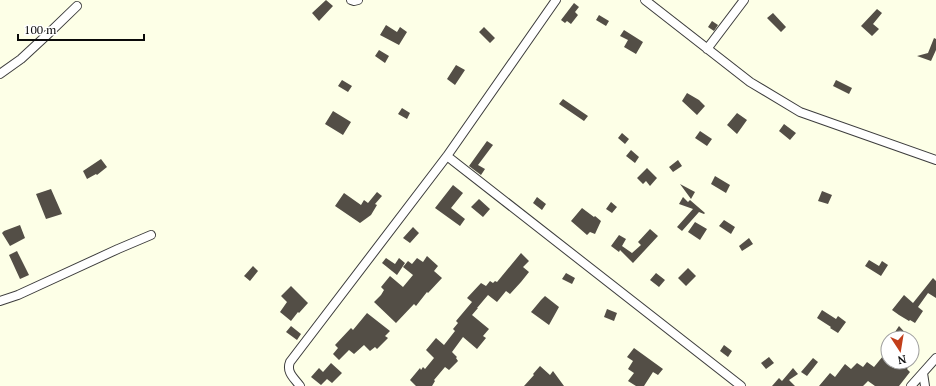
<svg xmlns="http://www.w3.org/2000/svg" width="936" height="386" font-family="'PT Serif',serif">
	<rect width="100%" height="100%" fill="#fdffe7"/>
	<path fill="#534e46" d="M 326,0 L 333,6 L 319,21 L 312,13 Z
		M 574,3 L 579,7 L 575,12 L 578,15 L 571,24 L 567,21 L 565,23 L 561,20 Z
		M 877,9 L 882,13 L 873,24 L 879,29 L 872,36 L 861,26 Z
		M 773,13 L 786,27 L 781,32 L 767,18 Z
		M 599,15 L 609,21 L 606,26 L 596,20 Z
		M 712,21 L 718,25 L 714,31 L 708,27 Z
		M 386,25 L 397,32 L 400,27 L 407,32 L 399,45 L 380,35 Z
		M 484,27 L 495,38 L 490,43 L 479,32 Z
		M 624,30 L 643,42 L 636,54 L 624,47 L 628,40 L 620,36 Z
		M 934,38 L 936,39 L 936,50 L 931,61 L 917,56 L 928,53 Z
		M 379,50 L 389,56 L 385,63 L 375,56 Z
		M 456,65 L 465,70 L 455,85 L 447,79 Z
		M 342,80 L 352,86 L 348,92 L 338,86 Z
		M 836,80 L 852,88 L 849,94 L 833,86 Z
		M 687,93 L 699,100 L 705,106 L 697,115 L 682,101 Z
		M 563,99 L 588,116 L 584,121 L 559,104 Z
		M 402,108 L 410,113 L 407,119 L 398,114 Z
		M 333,111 L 351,122 L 343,135 L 325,124 Z
		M 737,113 L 747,120 L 737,134 L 727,125 Z
		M 784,124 L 796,133 L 790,140 L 779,131 Z
		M 700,131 L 712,139 L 707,146 L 695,138 Z
		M 622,133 L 629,139 L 625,144 L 618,138 Z
		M 487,141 L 493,145 L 478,165 L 485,169 L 481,175 L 469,166 Z
		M 631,150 L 639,157 L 635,163 L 626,156 Z
		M 101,159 L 107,167 L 97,175 L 96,174 L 87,179 L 83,171 Z
		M 678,160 L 682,166 L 673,172 L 669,167 Z
		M 647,168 L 657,178 L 650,186 L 646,181 L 643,184 L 637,178 Z
		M 715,176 L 730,185 L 726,193 L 711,184 Z
		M 680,184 L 695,192 L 691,199 Z
		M 453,185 L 463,193 L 451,208 L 465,219 L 460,226 L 435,208 Z
		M 51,189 L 62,214 L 46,219 L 36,194 Z
		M 822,191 L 832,195 L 828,204 L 818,201 Z
		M 377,192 L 382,196 L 375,204 L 377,205 L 371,215 L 360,223 L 335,206 L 344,193 L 361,205 L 364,200 L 368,203 Z
		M 537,197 L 546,204 L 542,210 L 533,203 Z
		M 683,197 L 688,202 L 690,200 L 705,213 L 704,214 L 699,212 L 682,231 L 677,227 L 693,209 L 679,204 Z
		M 479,199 L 490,209 L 483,217 L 471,207 Z
		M 611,202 L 617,207 L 612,213 L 606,209 Z
		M 582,208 L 594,217 L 595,216 L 601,221 L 595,234 L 590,232 L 587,235 L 571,221 Z
		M 724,220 L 735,227 L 731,234 L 719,226 Z
		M 695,222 L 707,229 L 700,240 L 688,232 Z
		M 20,225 L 25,238 L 10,246 L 2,233 L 4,231 Z
		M 413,227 L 419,233 L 410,243 L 403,238 Z
		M 650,229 L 658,236 L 633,263 L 620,250 L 619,252 L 611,246 L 619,235 L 626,239 L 622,246 L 632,253 L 641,245 L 638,242 Z
		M 749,238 L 753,244 L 742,251 L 739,246 Z
		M 17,251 L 29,275 L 20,279 L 9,255 Z
		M 521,253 L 529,261 L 523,267 L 529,272 L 521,282 L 510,294 L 506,291 L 497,302 L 488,295 L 477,308 L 478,308 L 472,315 L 489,329 L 483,336 L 486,338 L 477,349 L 463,337 L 452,352 L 457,357 L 456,358 L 458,361 L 449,370 L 445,367 L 434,380 L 435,381 L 432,386 L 416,386 L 410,380 L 420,368 L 421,370 L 423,367 L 425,369 L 434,358 L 426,350 L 436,338 L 444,345 L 455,331 L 453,329 L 458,323 L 456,321 L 472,302 L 467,298 L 481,283 L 486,286 L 490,281 L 493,283 L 495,281 L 497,282 Z
		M 427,256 L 438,266 L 434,271 L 442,278 L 428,293 L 427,292 L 416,306 L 414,304 L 396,323 L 374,302 L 381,295 L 384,290 L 381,287 L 390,276 L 403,287 L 413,275 L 403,267 L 408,261 L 412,264 L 417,258 L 423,262 Z
		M 386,258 L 395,264 L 399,258 L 405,263 L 397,275 L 382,263 Z
		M 869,260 L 879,266 L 882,261 L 888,265 L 881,276 L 865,266 Z
		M 253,266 L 258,271 L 250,281 L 244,276 Z
		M 688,268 L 696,276 L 686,286 L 678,278 Z
		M 566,273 L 575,278 L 572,284 L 562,279 Z
		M 656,273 L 665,280 L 659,287 L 650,280 Z
		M 933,278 L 936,281 L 936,298 L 928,293 L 918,307 L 923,311 L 915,323 L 910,320 L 909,321 L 899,315 L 892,310 L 904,295 L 913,303 Z
		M 291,286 L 308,303 L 299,313 L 298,312 L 291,321 L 280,312 L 287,302 L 281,296 Z
		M 545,296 L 559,307 L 549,325 L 531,312 L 541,300 Z
		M 607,309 L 617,313 L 614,321 L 604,317 Z
		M 822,310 L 836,319 L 838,316 L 846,322 L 838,333 L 830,328 L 831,327 L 817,318 Z
		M 367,313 L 390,331 L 385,336 L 388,338 L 377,349 L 375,347 L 370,351 L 364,345 L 354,354 L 349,350 L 339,360 L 333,354 L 338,348 L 335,345 L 351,328 L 353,330 Z
		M 291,326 L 301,334 L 297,340 L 286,332 Z
		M 899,326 L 910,338 L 891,338 Z
		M 724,345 L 732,351 L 728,357 L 720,351 Z
		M 634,348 L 663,369 L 658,375 L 653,372 L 644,386 L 636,386 L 628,381 L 634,373 L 628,369 L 633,361 L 627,357 Z
		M 888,350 L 888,362 L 898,362 L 902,365 L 904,362 L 913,362 L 907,369 L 910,372 L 899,386 L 875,386 L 868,381 L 863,386 L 819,386 L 830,373 L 835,377 L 845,364 L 851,369 L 857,363 L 863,367 L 867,362 L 874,367 Z
		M 769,357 L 774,363 L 766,369 L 761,363 Z
		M 813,358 L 818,362 L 807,376 L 801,372 Z
		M 331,363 L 342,373 L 332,383 L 327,379 L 321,385 L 311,377 L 319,368 L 323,372 Z
		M 540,366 L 550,375 L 553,371 L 564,386 L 524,386 L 534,375 L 533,374 Z
		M 793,368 L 798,374 L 789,380 L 795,386 L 772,386 L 779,378 L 782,381 Z"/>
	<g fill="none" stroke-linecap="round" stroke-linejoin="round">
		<defs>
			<path id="minor" d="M 351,0 L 354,1 L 358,0
				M 645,0 L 750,82 L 800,112 L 936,160
				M 707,49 L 744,0
				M 0,74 L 21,59 L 48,34 L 77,6
				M 447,156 L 741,386
				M 0,301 L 18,295 L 118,249 L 151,235
				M 923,373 L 925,386
				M 300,386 C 294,378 286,372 290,362 L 447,156 L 556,0
				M 911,386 L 936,358"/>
		</defs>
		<use href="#minor" stroke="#3d3d3d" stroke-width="10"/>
		<use href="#minor" stroke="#fff" stroke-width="8"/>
	</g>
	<g transform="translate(900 350) rotate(168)"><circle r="19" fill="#ffffff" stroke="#9d9d9d"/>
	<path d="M0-3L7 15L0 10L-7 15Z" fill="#c23e1a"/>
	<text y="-6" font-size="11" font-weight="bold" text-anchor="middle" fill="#0a0a0a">N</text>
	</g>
	<path d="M18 34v6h126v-6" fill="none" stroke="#0a0a0a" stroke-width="2"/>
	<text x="24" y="34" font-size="12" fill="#0a0a0a" stroke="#ffffff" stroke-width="3" paint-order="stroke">100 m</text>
</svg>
